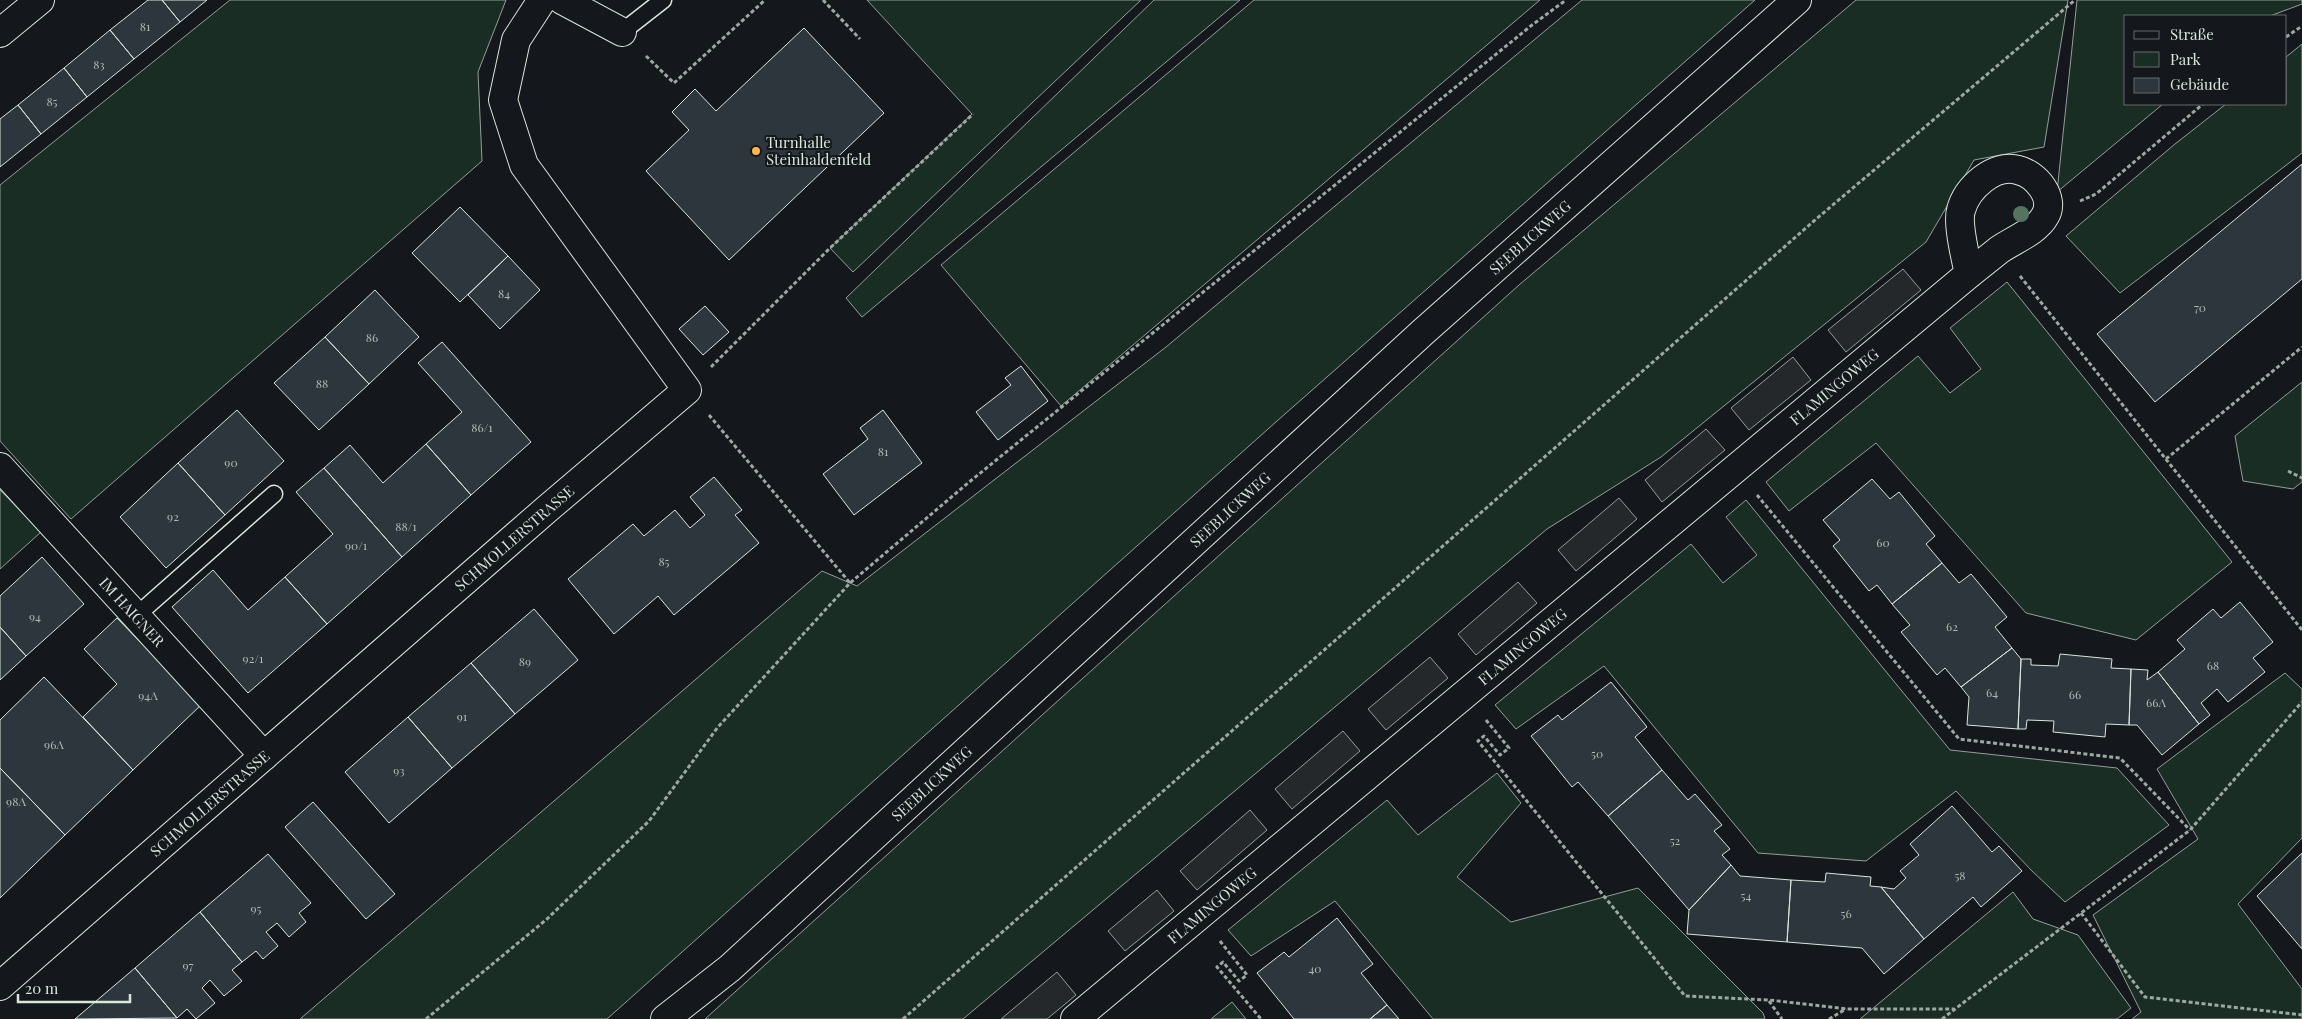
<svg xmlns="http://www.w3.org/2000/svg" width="2302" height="1019" font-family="'Playfair Display',serif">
	<rect width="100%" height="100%" fill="#14181c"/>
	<path fill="#1a2d24" stroke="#939e99" d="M 230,0 L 506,0 L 478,72 L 482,161 L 71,519 L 0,441 L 0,185 Z
		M 867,0 L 1141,0 L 853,272 L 830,248 L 972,114 Z
		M 1154,0 L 1240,0 L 862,317 L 846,298 Z
		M 1254,0 L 1540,0 L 1061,406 L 941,265 Z
		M 1582,0 L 1755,0 L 1277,421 L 607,1019 L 300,1019 L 822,571 L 857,586 L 1166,347 Z
		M 1856,0 L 2068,0 L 2044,147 L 1974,160 L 1926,242 L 1661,457 L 1547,529 L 963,1019 L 705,1019 L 1519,285 Z
		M 2077,0 L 2302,0 L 2302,4 L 2270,16 L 2126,16 L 2126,104 L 2163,104 L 2057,192 Z
		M 2302,44 L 2302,153 L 2120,293 L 2066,236 L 2175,144 L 2226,104 L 2286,104 L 2286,57 Z
		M 2007,282 L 2232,562 L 2136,640 L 2026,613 L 1876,443 L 1789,511 L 1766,482 L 1918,356 L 1950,393 L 1981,369 L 1950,328 Z
		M 2302,382 L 2302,482 L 2293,489 L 2243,481 L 2235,436 Z
		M 0,490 L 41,532 L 0,569 Z
		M 1746,500 L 1950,750 L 2117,768 L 2169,825 L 2065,902 L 2032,871 L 1956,791 L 1866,861 L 1758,853 L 1604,666 L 1516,729 L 1495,705 L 1691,544 L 1723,583 L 1757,555 L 1726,517 Z
		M 2285,673 L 2302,689 L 2302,838 L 2238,904 L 2302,989 L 2302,1019 L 2132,1019 L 2141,1012 L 2093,915 L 2198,839 L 2157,769 Z
		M 1497,773 L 1521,803 L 1457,877 L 1511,922 L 1638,888 L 1763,1013 L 1765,1019 L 1433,1019 L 1335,901 L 1251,956 L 1228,930 L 1387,800 L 1418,835 Z
		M 2013,892 L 2033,919 L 2078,935 L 2131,1008 L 2117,1019 L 1860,1019 Z
		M 1232,1002 L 1246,1019 L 1211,1019 Z"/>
	<path fill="#24282b" stroke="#939e99" d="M 1903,269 L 1921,290 L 1846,352 L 1828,330 Z
		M 1793,357 L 1811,380 L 1749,430 L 1731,408 Z
		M 1706,429 L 1725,450 L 1662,502 L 1645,480 Z
		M 1619,498 L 1637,519 L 1576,571 L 1558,550 Z
		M 1518,582 L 1537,603 L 1476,655 L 1458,634 Z
		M 1430,657 L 1448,678 L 1386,730 L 1368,709 Z
		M 1343,731 L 1360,751 L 1292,809 L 1275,789 Z
		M 1250,810 L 1267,830 L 1197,890 L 1180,871 Z
		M 1157,890 L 1174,911 L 1125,951 L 1108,931 Z
		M 1057,972 L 1076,995 L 1047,1019 L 1001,1019 Z"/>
	<path fill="#2c363c" stroke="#d8e6dc" d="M 148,0 L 162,0 L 180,22 L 134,59 L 110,30 Z
		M 162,0 L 207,0 L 180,22 Z
		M 804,28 L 884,113 L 729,260 L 646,171 L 689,130 L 672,112 L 695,89 L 716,111 Z
		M 110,30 L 134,59 L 87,97 L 64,68 Z
		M 64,68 L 87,97 L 41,134 L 18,105 Z
		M 18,105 L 41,134 L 0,167 L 0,119 Z
		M 2302,164 L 2302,279 L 2155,402 L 2097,334 Z
		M 460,207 L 508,256 L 460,302 L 412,253 Z
		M 508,256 L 540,290 L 500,329 L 468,295 Z
		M 375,290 L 419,337 L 369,384 L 325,337 Z
		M 705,306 L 729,332 L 703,355 L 679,329 Z
		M 325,337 L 369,384 L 319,430 L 274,383 Z
		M 442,342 L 531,442 L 471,495 L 426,444 L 462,412 L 418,363 Z
		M 1021,366 L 1048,401 L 998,440 L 976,412 L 1011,385 L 1005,378 Z
		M 237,410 L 284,461 L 225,515 L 178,463 Z
		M 883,410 L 922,463 L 854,515 L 823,474 L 868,439 L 860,428 Z
		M 426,444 L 471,495 L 402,557 L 324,468 L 350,445 L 383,483 Z
		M 178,463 L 225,515 L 166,568 L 120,517 Z
		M 324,468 L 402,557 L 327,624 L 285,577 L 333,534 L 296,492 Z
		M 714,477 L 742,510 L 735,515 L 759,543 L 674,615 L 658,596 L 614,634 L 568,579 L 633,524 L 644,536 L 675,510 L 690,528 L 705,515 L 690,497 Z
		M 1872,479 L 1890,499 L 1899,492 L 1935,536 L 1926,544 L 1942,563 L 1892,604 L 1877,585 L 1869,591 L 1833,546 L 1840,540 L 1823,520 Z
		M 42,557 L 84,604 L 26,656 L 0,627 L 0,596 Z
		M 1942,563 L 1959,583 L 1971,574 L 2007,617 L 1995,627 L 2012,648 L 1961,687 L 1945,668 L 1937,675 L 1901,632 L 1910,625 L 1892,604 Z
		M 213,570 L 248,610 L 285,577 L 327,624 L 248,693 L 172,607 Z
		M 2240,602 L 2273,642 L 2253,658 L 2265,672 L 2228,702 L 2217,689 L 2201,703 L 2210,715 L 2199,724 L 2158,672 L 2185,649 L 2177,640 L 2213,609 L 2221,618 Z
		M 534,609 L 578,660 L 515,714 L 471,663 Z
		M 117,618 L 201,705 L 133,770 L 83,717 L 117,684 L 84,649 Z
		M 0,627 L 26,656 L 0,680 Z
		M 2012,648 L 2021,659 L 2018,729 L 1967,725 L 1969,697 L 1961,687 Z
		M 2060,654 L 2112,659 L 2111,668 L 2131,669 L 2129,725 L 2106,724 L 2105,737 L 2053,732 L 2054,721 L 2027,720 L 2026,729 L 2018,729 L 2021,659 L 2031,659 L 2031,665 L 2058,666 Z
		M 471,663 L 515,714 L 452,768 L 408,717 Z
		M 2131,669 L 2148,670 L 2147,680 L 2158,672 L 2199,724 L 2162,755 L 2137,725 L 2129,725 Z
		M 44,677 L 133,770 L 65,835 L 0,768 L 0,720 Z
		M 1611,682 L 1647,727 L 1635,737 L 1662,770 L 1608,816 L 1578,782 L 1572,787 L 1531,736 L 1558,715 L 1562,720 Z
		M 408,717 L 452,768 L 389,823 L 345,772 Z
		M 0,768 L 65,835 L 0,898 Z
		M 1662,770 L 1688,800 L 1695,794 L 1722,825 L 1714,831 L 1730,849 L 1722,855 L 1731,865 L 1689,910 L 1608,816 Z
		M 313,802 L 395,894 L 366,919 L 285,827 Z
		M 1952,806 L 1992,852 L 1999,846 L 2022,871 L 1981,907 L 1973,897 L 1924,939 L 1881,887 L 1894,889 L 1906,878 L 1900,871 L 1919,855 L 1910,844 Z
		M 2302,853 L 2302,949 L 2257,896 Z
		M 268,854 L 311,903 L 299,913 L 306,922 L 289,937 L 277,923 L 266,932 L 278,946 L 263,959 L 256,951 L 242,962 L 200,912 Z
		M 1731,865 L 1740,876 L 1791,880 L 1787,942 L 1687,934 L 1689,910 Z
		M 1826,873 L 1871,877 L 1870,886 L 1881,887 L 1924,939 L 1884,974 L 1862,948 L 1787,942 L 1791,880 L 1825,882 Z
		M 200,912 L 242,962 L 232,970 L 242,981 L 224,996 L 210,980 L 202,988 L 215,1003 L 196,1019 L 187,1009 L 177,1018 L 135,968 Z
		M 1337,918 L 1373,964 L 1361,973 L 1387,1005 L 1370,1019 L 1294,1019 L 1257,973 L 1284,952 L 1289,957 Z
		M 135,968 L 177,1018 L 75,1019 Z
		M 1387,1005 L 1399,1019 L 1370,1019 Z"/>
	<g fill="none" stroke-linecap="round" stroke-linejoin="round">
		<defs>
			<path id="lane" d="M 622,32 L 663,0
				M 136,616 L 274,494"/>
			<g id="street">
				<path d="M 562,0 L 622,32"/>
				<path d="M 0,33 L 40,0"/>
				<path id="s1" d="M 0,467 L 264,756"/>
				<path id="s2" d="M 0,986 L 547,509 L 687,390 L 524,165 L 503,100 L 516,40 L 542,0"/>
				<path id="s3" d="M 1075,1019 L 1969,274 C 1979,266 1989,258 1999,250 C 2013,240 2036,232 2045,216 C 2056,198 2036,174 2018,170 C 1994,163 1967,188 1961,210 C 1957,223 1966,260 1969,274"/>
			</g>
			<g id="secondary">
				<path id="s4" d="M 665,1019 L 730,968 L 1423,332 L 1797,0"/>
			</g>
		</defs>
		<use href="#lane" stroke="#d8e6dc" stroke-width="19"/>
		<use href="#street" stroke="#d8e6dc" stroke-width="30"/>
		<use href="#secondary" stroke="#d8e6dc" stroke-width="30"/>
		<path stroke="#9da8a2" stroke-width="3" stroke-dasharray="4 2.5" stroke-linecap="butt" d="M 823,0 L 860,39
			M 2286,37 L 2302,26
			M 646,56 L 674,83 L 765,0
			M 2080,201 L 2096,194 L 2203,104
			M 2020,276 L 2302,630
			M 711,367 L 830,248 L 973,114
			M 709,415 L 850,583
			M 2166,459 L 2302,347
			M 2288,471 L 2302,478
			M 1757,495 L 1959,739 L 2120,758 L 2190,830
			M 1486,720 L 1509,748 L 1500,755 L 1484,736 L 1478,741 L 1685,996 L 1769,1000 L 1847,1009 L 1954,1009
			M 2081,913 L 2145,997 L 2302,1015
			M 1220,941 L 1247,975 L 1239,981 L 1223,962 L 1217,967 L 1261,1019
			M 1769,1001 L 1782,1019
			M 426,1019 L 547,919 L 649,821 L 718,727 L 850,583 L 968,483 L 1532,25 L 1566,0
			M 903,1019 L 1815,220 L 2075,0
			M 1829,1019 L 1846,1009
			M 1942,1019 L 2190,830 L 2302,702"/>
		<use href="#lane" stroke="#14181c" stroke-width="16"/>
		<use href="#street" stroke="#14181c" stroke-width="28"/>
		<use href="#secondary" stroke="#14181c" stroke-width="28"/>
	</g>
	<circle fill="#55745f" cx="2021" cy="214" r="8"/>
	<circle fill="#ffb74d" stroke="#14181c" stroke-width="2" cx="756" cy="151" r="5"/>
	<g text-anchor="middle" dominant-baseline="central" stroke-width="4" stroke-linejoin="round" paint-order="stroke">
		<g font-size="12" fill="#adbab4">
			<text x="145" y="26">81</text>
			<text x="99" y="64">83</text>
			<text x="52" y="101">85</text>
			<text x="504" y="293">84</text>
			<text x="2200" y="307">70</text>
			<text x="372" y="337">86</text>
			<text x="322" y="383">88</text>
			<text x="482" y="427">86/1</text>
			<text x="883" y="451">81</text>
			<text x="231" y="462">90</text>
			<text x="173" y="516">92</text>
			<text x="406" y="526">88/1</text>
			<text x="1883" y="542">60</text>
			<text x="356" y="545">90/1</text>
			<text x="664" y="561">85</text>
			<text x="35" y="616">94</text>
			<text x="1952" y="626">62</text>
			<text x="253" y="658">92/1</text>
			<text x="525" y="661">89</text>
			<text x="2213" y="665">68</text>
			<text x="1992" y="692">64</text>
			<text x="2075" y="694">66</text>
			<text x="148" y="695">94A</text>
			<text x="2156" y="702">66A</text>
			<text x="462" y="716">91</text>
			<text x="54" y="744">96A</text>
			<text x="1597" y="753">50</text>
			<text x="399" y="770">93</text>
			<text x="16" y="801">98A</text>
			<text x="1675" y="840">52</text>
			<text x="1960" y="875">58</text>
			<text x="1746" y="895">54</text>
			<text x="256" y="908">95</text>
			<text x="1846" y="913">56</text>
			<text x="188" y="965">97</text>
			<text x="1315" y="968">40</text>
		</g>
		<g font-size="15" fill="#d8e6dc" stroke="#14181c" text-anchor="start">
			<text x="766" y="142">Turnhalle<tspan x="766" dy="17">Steinhaldenfeld</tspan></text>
		</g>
		<g font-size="15" fill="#d8e6dc" stroke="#14181c">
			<text stroke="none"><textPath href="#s4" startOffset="1166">SEEBLICKWEG</textPath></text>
			<text stroke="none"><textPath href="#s3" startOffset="988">FLAMINGOWEG</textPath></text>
			<text stroke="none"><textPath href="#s4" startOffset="761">SEEBLICKWEG</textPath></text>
			<text stroke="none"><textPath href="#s2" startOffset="682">SCHMOLLERSTRASSE</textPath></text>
			<text stroke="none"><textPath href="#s1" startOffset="196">IM HAIGNER</textPath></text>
			<text stroke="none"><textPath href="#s3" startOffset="582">FLAMINGOWEG</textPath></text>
			<text stroke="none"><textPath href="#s4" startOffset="356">SEEBLICKWEG</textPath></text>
			<text stroke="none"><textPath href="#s2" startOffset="278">SCHMOLLERSTRASSE</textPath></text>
			<text stroke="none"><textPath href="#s3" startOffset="178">FLAMINGOWEG</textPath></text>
		</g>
	</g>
	<rect x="2124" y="15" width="162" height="90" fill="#14181c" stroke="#626a69"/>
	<rect x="2134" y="31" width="25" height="8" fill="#14181c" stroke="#626a69"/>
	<text x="2170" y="40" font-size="15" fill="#d8e6dc">Straße</text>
	<rect x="2134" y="52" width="25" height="15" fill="#1a2d24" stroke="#626a69"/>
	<text x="2170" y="65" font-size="15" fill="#d8e6dc">Park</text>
	<rect x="2134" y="78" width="25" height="15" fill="#2c363c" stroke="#626a69"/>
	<text x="2170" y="90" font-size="15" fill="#d8e6dc">Gebäude</text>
	<path d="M18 994v8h112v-8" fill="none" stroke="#d8e6dc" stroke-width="2.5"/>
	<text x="25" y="994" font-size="15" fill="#d8e6dc" stroke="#14181c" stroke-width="4" paint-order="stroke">20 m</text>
</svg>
